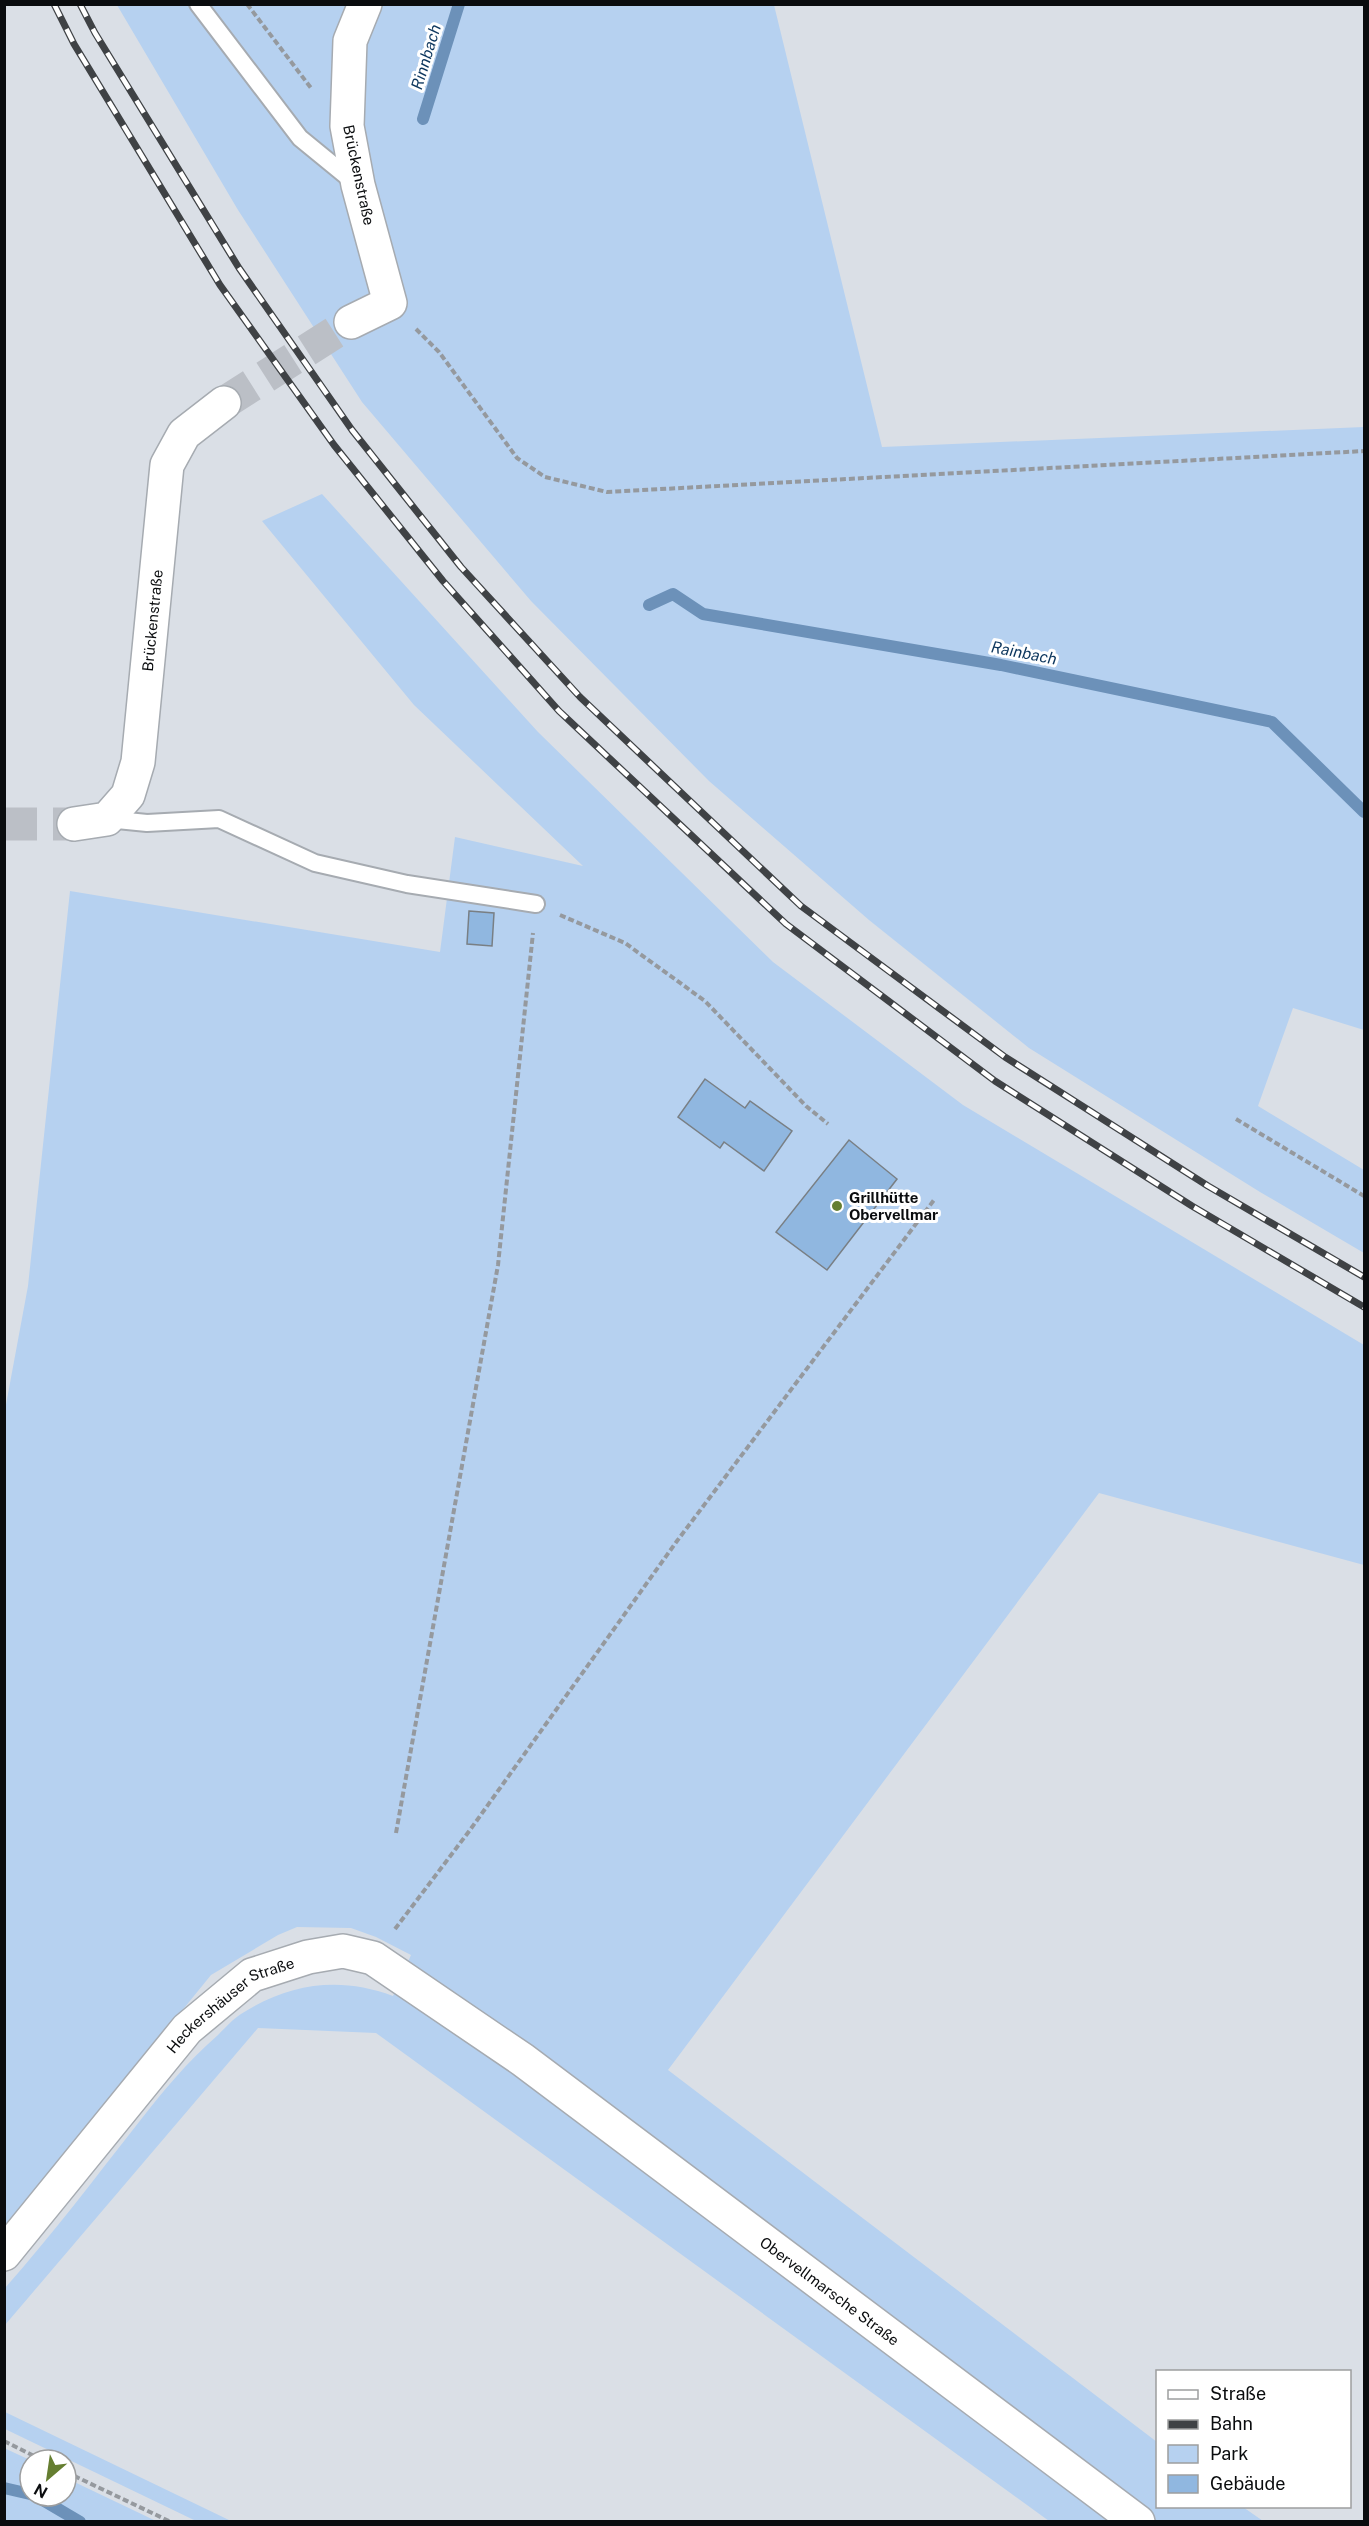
<svg xmlns="http://www.w3.org/2000/svg" width="1369" height="2526" font-family="'Public Sans',sans-serif">
	<rect width="100%" height="100%" fill="#dadfe6"/>
	<path fill="#b6d1f0" d="M 117,5 L 774,5 L 882,447 L 1364,427 L 1364,1030 L 1293,1008 L 1258,1106 L 1364,1170 L 1364,1253 L 1260,1192 L 1029,1048 L 869,920 L 709,781 L 531,601 L 362,402 L 238,210 Z
		M 322,494 L 538,732 L 773,962 L 963,1105 L 1364,1345 L 1364,1565 L 1099,1493 L 668,2070 L 1157,2442 L 1158,2506 L 1243,2507 L 1263,2521 L 1049,2521 L 376,2033 L 258,2028 L 5,2325 L 5,2288 C 52,2235 95,2178 139,2122 C 163,2091 188,2061 218,2035 C 225,2028 233,2019 241,2014 C 289,1983 340,1976 393,1996 L 411,1955 L 376,1937 L 351,1928 L 297,1927 L 278,1935 L 211,1975 L 5,2228 L 5,1410 L 28,1286 L 70,891 L 440,952 L 455,837 L 583,866 L 414,705 L 262,521 Z
		M 4,2412 L 5,2412 L 231,2521 L 196,2521 L 5,2429 Z
		M 4,2448 L 30,2460 L 30,2496 L 66,2496 L 66,2478 L 156,2521 L 5,2521 Z"/>
	<g fill="none" stroke-linecap="round" stroke-linejoin="round">
		<path stroke="#6c91b9" stroke-width="12" d="M 423,119 L 459,4
			M 649,605 L 673,594 L 703,614 L 1001,665 L 1272,722 L 1364,812
			M 4,2488 L 30,2494
			M 36,2496 L 80,2522"/>
	</g>
	<path fill="#90b7e0" stroke="#797f84" stroke-width="1.5" d="M 469,911 L 494,913 L 492,946 L 467,944 Z
		M 705,1079 L 745,1108 L 750,1101 L 792,1131 L 764,1171 L 724,1142 L 720,1148 L 678,1117 Z
		M 849,1140 L 897,1179 L 827,1270 L 776,1232 Z"/>
	<g fill="none" stroke-linecap="round" stroke-linejoin="round">
		<path stroke="#bbbfc6" stroke-width="33" stroke-dasharray="33 16" stroke-linecap="butt" d="M 224,403 L 351,322
			M 4,824 L 74,824"/>
		<defs>
			<path id="lane" d="M 198,4 L 300,138 L 355,183
				M 107,819 L 147,823 L 219,819 L 315,863 L 407,884 L 536,904"/>
			<g id="street">
				<path d="M 351,322 L 390,303 L 358,185 L 347,126 L 350,41 L 365,4"/>
				<path id="s1" d="M 74,824 L 107,819 L 128,795 L 138,762 L 167,465 L 184,434 L 224,403"/>
			</g>
			<g id="secondary">
				<path id="s2" d="M 4,2254 L 187,2029 L 252,1975 L 308,1957 L 343,1951 L 373,1958 L 523,2060 L 1138,2522"/>
			</g>
		</defs>
		<use href="#lane" stroke="#a6abb1" stroke-width="20"/>
		<use href="#street" stroke="#a6abb1" stroke-width="36"/>
		<use href="#secondary" stroke="#a6abb1" stroke-width="36"/>
		<path stroke="#95999e" stroke-width="4" stroke-dasharray="6 3" stroke-linecap="butt" d="M 247,4 L 311,88
			M 416,329 L 439,352 L 517,458 L 545,477 L 607,492 L 1364,451
			M 560,915 L 625,943 L 705,1001 L 806,1106 L 828,1124
			M 1236,1119 L 1364,1196
			M 396,1833 L 498,1265 L 533,933
			M 395,1929 L 470,1830 L 677,1541 L 934,1200
			M 4,2441 L 42,2460
			M 66,2472 L 171,2522"/>
		<use href="#lane" stroke="#fff" stroke-width="16"/>
		<use href="#street" stroke="#fff" stroke-width="33"/>
		<use href="#secondary" stroke="#fff" stroke-width="33"/>
		<defs>
			<path id="rail" d="M 54,4 L 74,44 L 220,285 L 334,445 L 443,581 L 559,711 L 786,924 L 995,1081 L 1192,1206 L 1364,1307
				M 80,4 L 95,33 L 239,268 L 352,430 L 461,567 L 580,697 L 801,906 L 1005,1057 L 1208,1186 L 1364,1277"/>
		</defs>
		<use href="#rail" stroke="#3f4245" stroke-width="7"/>
		<use href="#rail" stroke="#fff" stroke-width="4.5" stroke-dasharray="14" stroke-linecap="butt"/>
	</g>
	<circle fill="#657e31" stroke="#fff" stroke-width="2" cx="837" cy="1206" r="6"/>
	<g text-anchor="middle" dominant-baseline="central" stroke-width="6" stroke-linejoin="round" paint-order="stroke">
		<g font-size="15" fill="#0a0c0e" stroke="#fff">
			<text transform="translate(359 175) rotate(78)">Brückenstraße</text>
			<text stroke="none"><textPath href="#s1" startOffset="242">Brückenstraße</textPath></text>
			<text stroke="none"><textPath href="#s2" startOffset="340">Heckershäuser Straße</textPath></text>
			<text stroke="none"><textPath href="#s2" startOffset="1065">Obervellmarsche Straße</textPath></text>
		</g>
		<g font-size="15" font-weight="bold" fill="#0a0c0e" stroke="#fff" text-anchor="start">
			<text x="849" y="1197">Grillhütte<tspan x="849" dy="17">Obervellmar</tspan></text>
		</g>
		<g font-size="16" font-style="italic" fill="#0c365d" stroke="#fff">
			<text transform="translate(426 57) rotate(-73)">Rinnbach</text>
			<text transform="translate(1024 653) rotate(11)">Rainbach</text>
		</g>
	</g>
	<rect width="1369" height="2526" fill="none" stroke="#0a0c0e" stroke-width="12"/>
	<rect x="1156" y="2370" width="195" height="138" fill="#ffffff" stroke="#9d9e9f" stroke-width="1.5"/>
	<rect x="1168" y="2390" width="30" height="9" fill="#ffffff" stroke="#9d9e9f" stroke-width="1.5"/>
	<text x="1210" y="2400" font-size="18" fill="#0a0c0e">Straße</text>
	<rect x="1168" y="2420" width="30" height="9" fill="#3f4245" stroke="#9d9e9f" stroke-width="1.5"/>
	<text x="1210" y="2430" font-size="18" fill="#0a0c0e">Bahn</text>
	<rect x="1168" y="2445" width="30" height="18" fill="#b6d1f0" stroke="#9d9e9f" stroke-width="1.5"/>
	<text x="1210" y="2460" font-size="18" fill="#0a0c0e">Park</text>
	<rect x="1168" y="2475" width="30" height="18" fill="#90b7e0" stroke="#9d9e9f" stroke-width="1.5"/>
	<text x="1210" y="2490" font-size="18" fill="#0a0c0e">Gebäude</text>
	<g transform="translate(48 2478) rotate(209)"><circle r="28" fill="#ffffff" stroke="#9d9e9f" stroke-width="1.5"/>
	<path d="M0-4.5L10 22L0 15L-10 22Z" fill="#657e31"/>
	<text y="-9" font-size="16" font-weight="bold" text-anchor="middle" fill="#0a0c0e">N</text>
	</g>
</svg>
